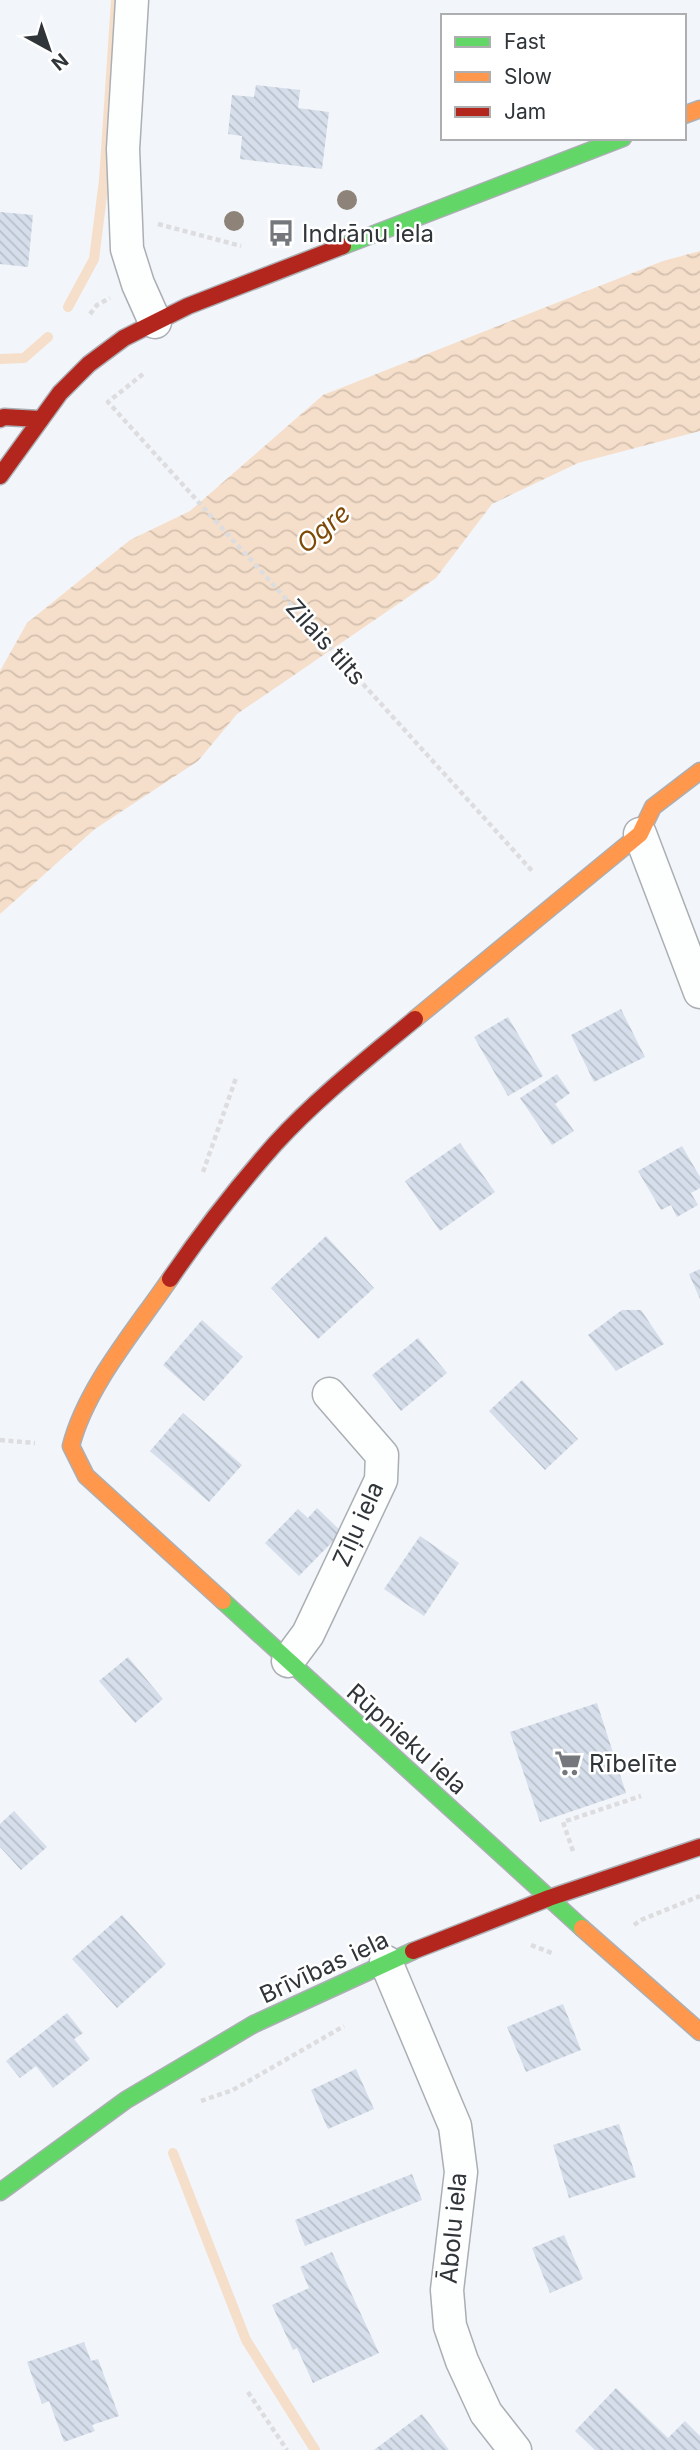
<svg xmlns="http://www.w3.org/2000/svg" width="700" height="2450" font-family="Inter,sans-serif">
	<defs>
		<pattern id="water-waves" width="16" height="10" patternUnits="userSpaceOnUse" patternTransform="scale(1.75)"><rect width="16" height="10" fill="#f6dfca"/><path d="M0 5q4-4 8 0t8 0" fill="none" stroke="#d3c0ae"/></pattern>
		<pattern id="building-back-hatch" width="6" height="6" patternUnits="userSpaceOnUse" patternTransform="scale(1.75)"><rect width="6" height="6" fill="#d5deea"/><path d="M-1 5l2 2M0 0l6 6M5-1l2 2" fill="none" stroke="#b7bfc9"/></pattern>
	</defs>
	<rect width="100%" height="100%" fill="#f2f5fa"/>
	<path fill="url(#water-waves)" d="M 700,251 L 700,431 L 578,463 L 492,504 L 436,578 L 237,714 L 198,761 L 95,829 L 0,914 L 0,671 L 27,623 L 130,540 L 190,511 L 323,395 L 663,261 Z"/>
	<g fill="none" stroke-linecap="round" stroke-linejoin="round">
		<path stroke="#f6dfca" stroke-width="10" d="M 68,307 L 94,259 L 104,180 L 116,0
			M 0,359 L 24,358 L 48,337
			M 173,2153 L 246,2340 L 315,2450"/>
	</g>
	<path fill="url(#building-back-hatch)" d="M 256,85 L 300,90 L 298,108 L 329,112 L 322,169 L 240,159 L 242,136 L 228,134 L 232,95 L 254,97 Z
		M 0,212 L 33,215 L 28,267 L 0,264 Z
		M 621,1009 L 645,1057 L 594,1082 L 571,1035 Z
		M 508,1017 L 543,1076 L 508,1096 L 474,1037 Z
		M 557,1074 L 570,1093 L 555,1104 L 574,1131 L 552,1145 L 520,1098 Z
		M 460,1143 L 495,1192 L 440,1231 L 405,1181 Z
		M 682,1146 L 700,1177 L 700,1188 L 691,1193 L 698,1205 L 677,1217 L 671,1205 L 661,1210 L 638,1171 Z
		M 326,1236 L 374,1288 L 318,1339 L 271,1288 Z
		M 700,1269 L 700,1299 L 689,1274 Z
		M 622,1310 L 641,1310 L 664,1344 L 616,1371 L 588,1335 Z
		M 202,1320 L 243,1357 L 204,1401 L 163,1365 Z
		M 418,1338 L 447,1373 L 401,1411 L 372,1375 Z
		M 522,1380 L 578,1439 L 545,1470 L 489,1411 Z
		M 183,1413 L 242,1465 L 209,1502 L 150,1451 Z
		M 317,1508 L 342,1532 L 299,1576 L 265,1543 L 298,1509 L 308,1518 Z
		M 420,1536 L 459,1563 L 424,1616 L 384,1589 Z
		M 128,1657 L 163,1699 L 135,1723 L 99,1681 Z
		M 597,1703 L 626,1793 L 540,1822 L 510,1732 Z
		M 14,1811 L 47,1847 L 21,1870 L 0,1847 L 0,1824 Z
		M 122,1915 L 166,1964 L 117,2008 L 72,1959 Z
		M 563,2004 L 581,2050 L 526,2072 L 507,2027 Z
		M 67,2013 L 83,2033 L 74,2039 L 90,2059 L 53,2088 L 36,2066 L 20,2078 L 6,2061 Z
		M 356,2069 L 374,2109 L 328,2129 L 311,2090 Z
		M 619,2124 L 636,2177 L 569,2198 L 553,2145 Z
		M 412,2174 L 422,2200 L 305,2246 L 295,2220 Z
		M 564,2235 L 583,2279 L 550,2293 L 532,2248 Z
		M 332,2252 L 379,2353 L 313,2383 L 297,2348 L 293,2350 L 272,2305 L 309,2288 L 300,2267 Z
		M 84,2342 L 91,2361 L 98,2359 L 119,2416 L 92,2425 L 95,2431 L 64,2442 L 49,2401 L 42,2404 L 27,2362 Z
		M 616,2388 L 668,2438 L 685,2421 L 700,2436 L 700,2450 L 595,2450 L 575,2431 Z
		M 422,2414 L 449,2450 L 374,2450 Z"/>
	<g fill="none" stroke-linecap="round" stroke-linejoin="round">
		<defs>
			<path id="street" d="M 132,0 L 123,149 L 127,249 L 138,284 L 155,322
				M 640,834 L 700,992
				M 288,1661 L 308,1634 L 381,1480 L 382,1455 L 329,1394
				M 386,1962 L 455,2126 L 461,2172 L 447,2290 L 450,2326 L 462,2361 L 486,2413 L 515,2450"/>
			<path id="fast" d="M 343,246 L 623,138
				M 223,1601 L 582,1928
				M 0,2192 L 126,2100 L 254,2024 L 413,1951"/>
			<path id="slow" d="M 684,115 L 700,109
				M 415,1019 L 640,834 L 653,807 L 700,771
				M 170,1279 C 136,1329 86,1387 71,1446 L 86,1476 L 223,1601
				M 582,1928 L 700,2032"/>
			<path id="jam" d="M 0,419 L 4,417 L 39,419
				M 0,476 L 60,393 L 89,364 L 124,338 L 188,306 L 343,246
				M 170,1279 C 202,1232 238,1186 275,1144 C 317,1098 368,1058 415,1019
				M 413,1951 L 549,1898 L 700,1847"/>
		</defs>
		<use href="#street" stroke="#abafb3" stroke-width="35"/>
		<use href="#fast" stroke="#abafb3" stroke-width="19"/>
		<use href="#slow" stroke="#abafb3" stroke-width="19"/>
		<use href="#jam" stroke="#abafb3" stroke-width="19"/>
		<path stroke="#dddddf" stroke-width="4.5" stroke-dasharray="5 3.5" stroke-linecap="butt" d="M 158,224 L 241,246
			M 90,314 L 97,305 L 110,298
			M 143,374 L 108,402 L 534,873
			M 203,1172 L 236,1078
			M 0,1440 L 35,1443
			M 573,1851 L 563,1822 L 641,1796
			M 634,1925 L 641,1920 L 700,1896
			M 531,1945 L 552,1953
			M 201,2101 L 233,2090 L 344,2026
			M 248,2392 L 287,2450"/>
		<use href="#street" stroke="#fdfefe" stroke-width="32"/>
		<use href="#fast" stroke="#63d668" stroke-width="16"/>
		<use href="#slow" stroke="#ff974d" stroke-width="16"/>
		<use href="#jam" stroke="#b3261e" stroke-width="16"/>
	</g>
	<g fill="#8e8378">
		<circle cx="347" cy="200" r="10"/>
		<circle cx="234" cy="221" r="10"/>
	</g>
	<defs>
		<symbol id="bus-bare" viewBox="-9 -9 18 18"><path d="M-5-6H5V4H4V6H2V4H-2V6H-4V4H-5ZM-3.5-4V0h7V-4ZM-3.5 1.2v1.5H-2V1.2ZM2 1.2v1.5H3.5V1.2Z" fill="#74787d" stroke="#fff" stroke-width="2.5" paint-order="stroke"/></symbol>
		<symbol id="supermarket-bare" viewBox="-9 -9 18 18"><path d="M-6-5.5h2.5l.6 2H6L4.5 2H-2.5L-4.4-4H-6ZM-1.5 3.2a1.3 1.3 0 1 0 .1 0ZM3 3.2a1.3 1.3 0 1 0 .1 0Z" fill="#74787d" stroke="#fff" stroke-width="2.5" paint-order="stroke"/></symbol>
	</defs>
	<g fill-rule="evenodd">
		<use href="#bus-bare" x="262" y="214" width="38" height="38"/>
		<use href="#supermarket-bare" x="549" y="1744" width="38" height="38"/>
	</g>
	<g text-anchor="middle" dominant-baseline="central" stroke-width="5" stroke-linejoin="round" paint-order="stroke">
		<g font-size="24" fill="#303539" stroke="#fff" text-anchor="start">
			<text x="302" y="233">Indrānu iela</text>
			<text x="589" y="1763">Rībelīte</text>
		</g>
		<g font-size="24" fill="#303539" stroke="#fff">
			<text transform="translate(326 642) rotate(48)">Zilais tilts</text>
			<text transform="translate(358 1524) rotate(-66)">Zīļu iela</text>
			<text transform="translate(407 1739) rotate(42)">Rūpnieku iela</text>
			<text transform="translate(324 1967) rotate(-25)">Brīvības iela</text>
			<text transform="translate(453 2228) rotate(-85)">Ābolu iela</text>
		</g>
		<g font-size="26" font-style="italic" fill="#7e4904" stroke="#fff">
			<text transform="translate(323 528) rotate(-40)">Ogre</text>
		</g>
	</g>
	<rect x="441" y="14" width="245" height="126" fill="#ffffff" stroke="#acaeb0" stroke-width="2"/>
	<rect x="455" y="37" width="35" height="10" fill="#63d668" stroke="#acaeb0" stroke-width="2"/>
	<text x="504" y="49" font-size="21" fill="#303539">Fast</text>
	<rect x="455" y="72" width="35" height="10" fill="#ff974d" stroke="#acaeb0" stroke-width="2"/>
	<text x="504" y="84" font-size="21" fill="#303539">Slow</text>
	<rect x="455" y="107" width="35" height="10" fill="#b3261e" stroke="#acaeb0" stroke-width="2"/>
	<text x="504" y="119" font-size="21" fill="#303539">Jam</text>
	<g transform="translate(49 49) rotate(140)" stroke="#ffffff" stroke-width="5" paint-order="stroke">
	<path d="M0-5L12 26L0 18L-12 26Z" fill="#303539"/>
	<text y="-10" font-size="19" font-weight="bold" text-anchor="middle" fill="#303539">N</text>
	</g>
</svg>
